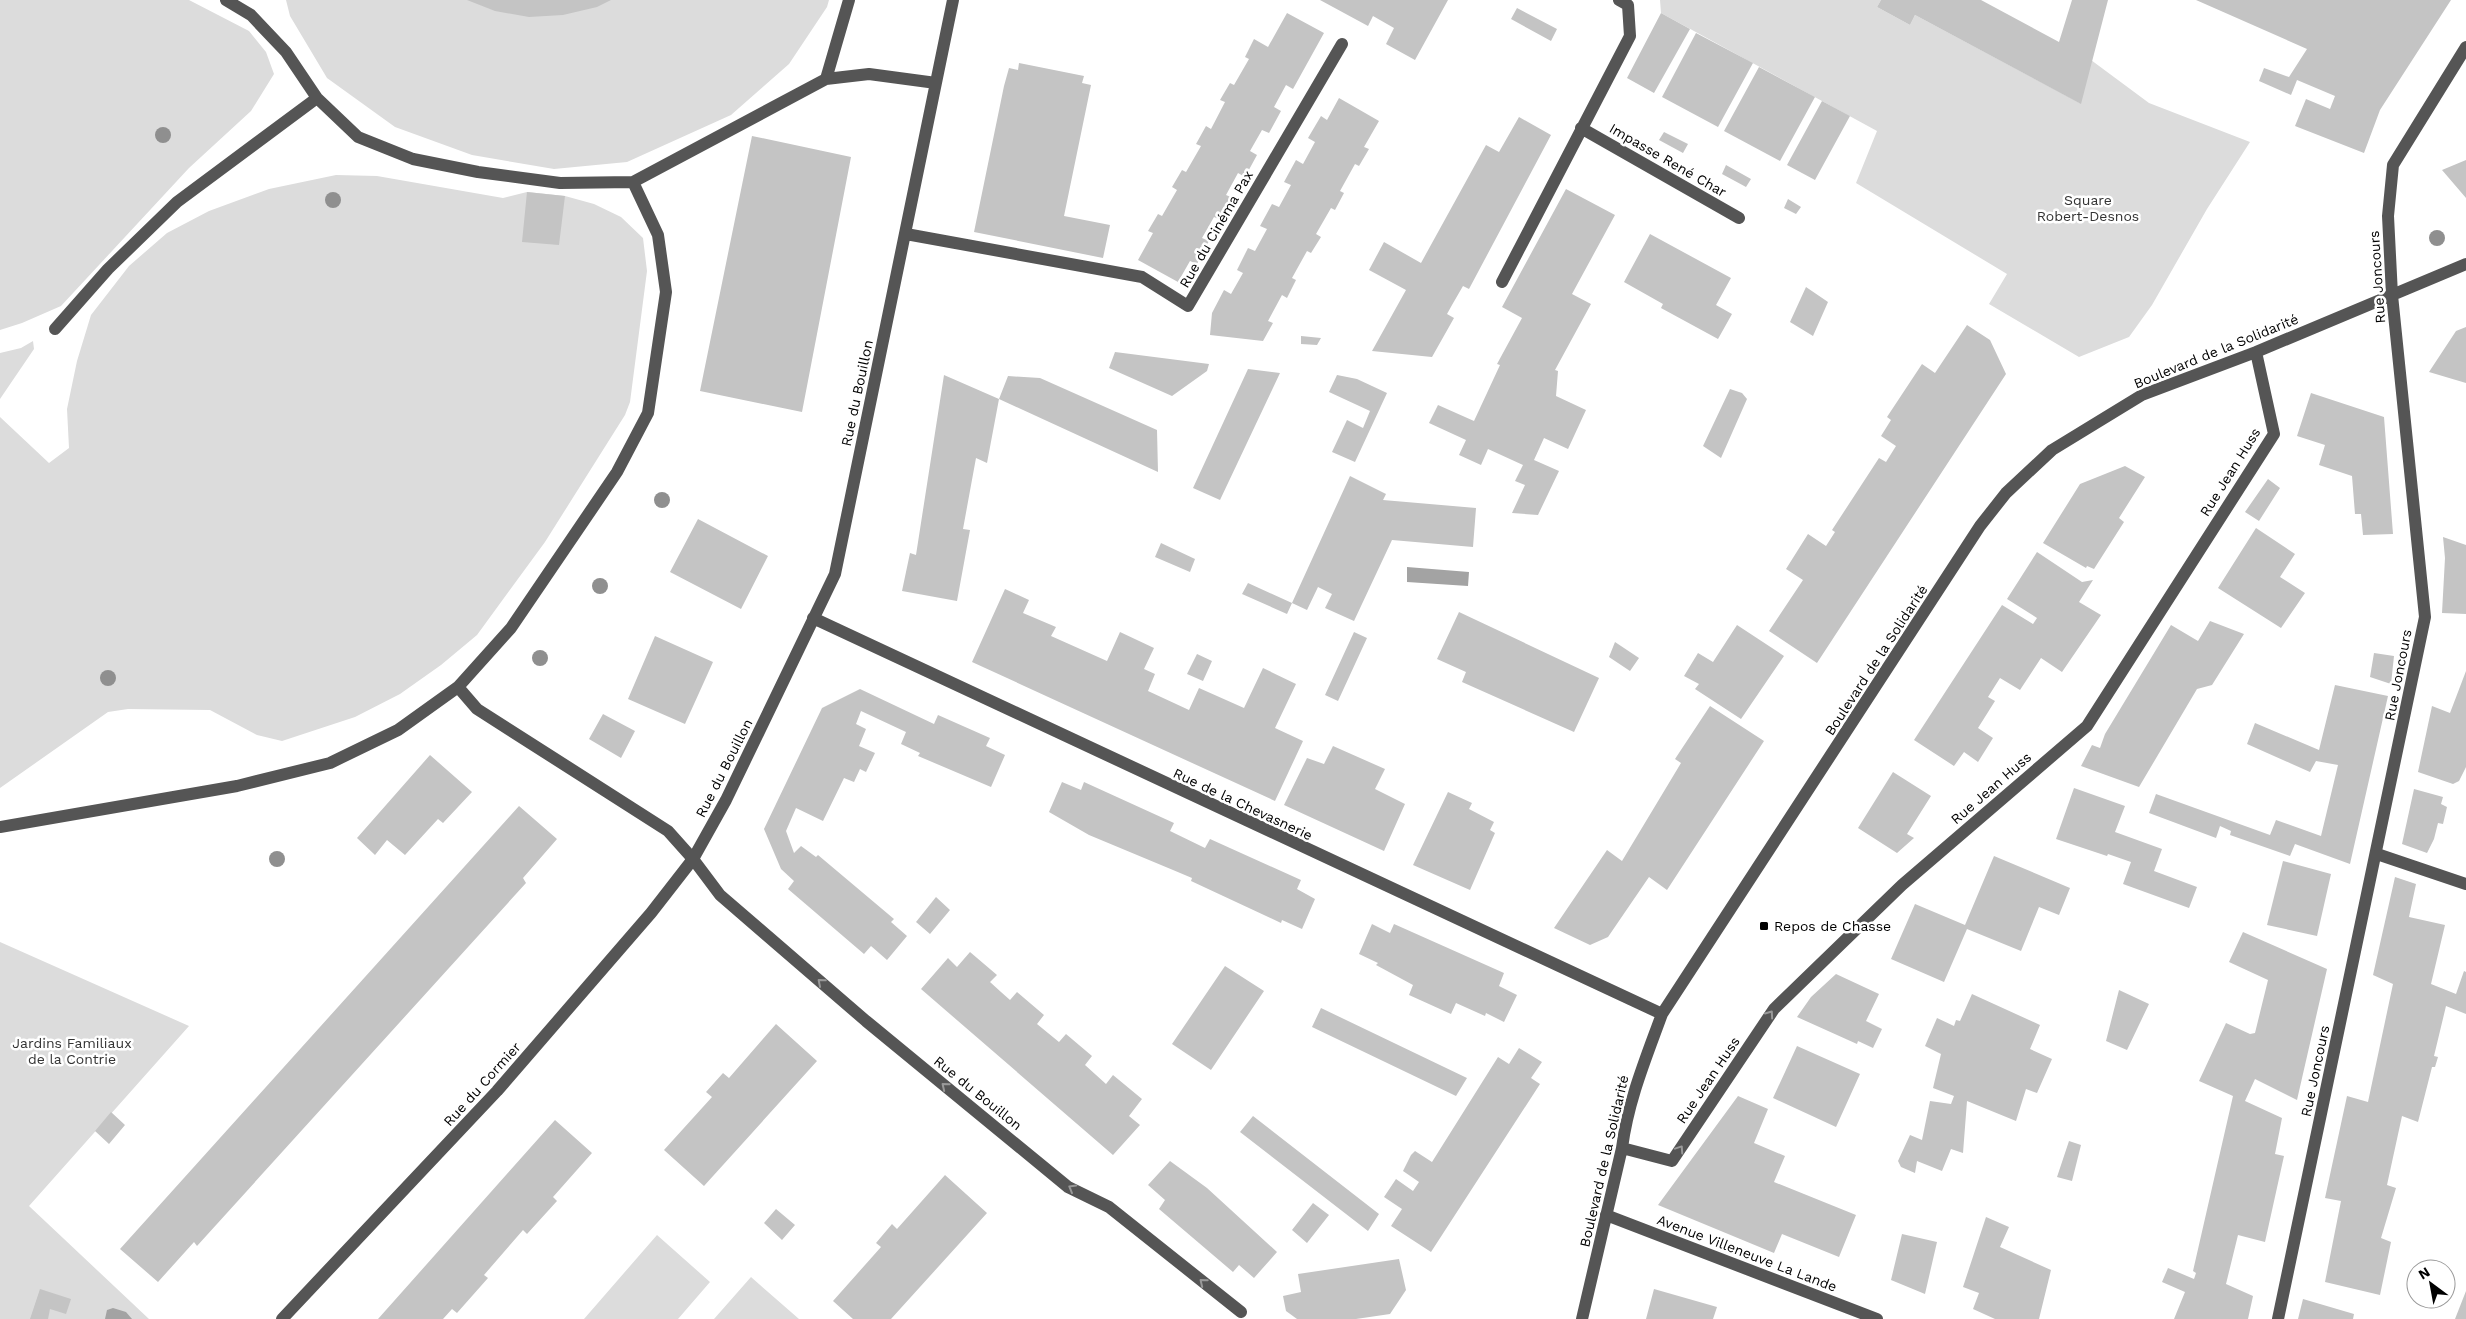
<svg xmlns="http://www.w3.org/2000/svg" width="2466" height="1319" font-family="'Work Sans',sans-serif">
	<rect width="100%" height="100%" fill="#fff"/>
	<path fill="#dcdcdc" d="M 0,0 L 189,0 L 249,31 L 266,52 L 274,74 L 251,111 L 189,168 L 61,306 L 22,323 L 0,330 Z
		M 286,0 L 829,0 L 827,7 L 789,64 L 731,115 L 627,162 L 554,169 L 472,155 L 395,127 L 327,78 L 290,16 Z
		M 1660,0 L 1881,0 L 1877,7 L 1910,25 L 1915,15 L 2080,103 L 2091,60 L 2149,103 L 2250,142 L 2207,209 L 2152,305 L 2129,337 L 2079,357 L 1989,304 L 2007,274 L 1856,183 L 1877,131 L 1661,13 Z
		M 336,175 L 377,176 L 503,198 L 527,192 L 565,196 L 594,204 L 621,217 L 643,238 L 647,271 L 630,402 L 625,415 L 545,542 L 477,635 L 441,665 L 400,694 L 355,717 L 282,741 L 257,735 L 210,710 L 128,709 L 108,712 L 0,788 L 0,417 L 49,463 L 69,448 L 67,409 L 77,361 L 91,315 L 129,266 L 167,233 L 209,211 L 269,189 Z
		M 33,341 L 34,349 L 0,399 L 0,353 L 21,348 Z
		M 0,942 L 189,1026 L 29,1206 L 149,1319 L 0,1319 Z
		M 657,1235 L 710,1282 L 678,1319 L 584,1319 Z
		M 751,1277 L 799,1319 L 714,1319 Z"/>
	<path fill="#a3a3a3" d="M 1407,567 L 1469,572 L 1468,586 L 1407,582 Z
		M 113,1308 L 126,1312 L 132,1319 L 105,1319 L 107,1310 Z"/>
	<path fill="#c4c4c4" d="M 467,0 L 611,0 L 597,7 L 563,15 L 529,17 L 495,11 Z
		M 1320,0 L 1448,0 L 1415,60 L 1386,44 L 1394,28 L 1373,16 L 1368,26 Z
		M 1881,0 L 1981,0 L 2059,42 L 2072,0 L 2108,0 L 2081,104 L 1915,15 L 1910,25 L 1877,7 Z
		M 2196,0 L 2451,0 L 2380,110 L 2364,153 L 2295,126 L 2306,99 L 2330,109 L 2335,96 L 2297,80 L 2291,95 L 2259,81 L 2264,68 L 2289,77 L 2307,49 Z
		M 1517,8 L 1557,29 L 1551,41 L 1511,19 Z
		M 1287,13 L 1324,33 L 1293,89 L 1286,85 L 1274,107 L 1281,111 L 1269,133 L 1262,130 L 1250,151 L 1257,155 L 1245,177 L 1238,173 L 1226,195 L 1233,198 L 1221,220 L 1214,217 L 1202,238 L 1209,241 L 1197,264 L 1190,261 L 1178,282 L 1138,260 L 1153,233 L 1148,231 L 1158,214 L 1162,216 L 1177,190 L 1172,187 L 1182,170 L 1186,172 L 1201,146 L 1196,144 L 1206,126 L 1211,129 L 1225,102 L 1220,100 L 1230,83 L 1234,85 L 1249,59 L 1245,57 L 1254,39 L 1268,47 Z
		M 1661,13 L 1690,29 L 1654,93 L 1627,78 Z
		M 1696,33 L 1753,63 L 1718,127 L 1662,97 Z
		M 1019,63 L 1084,76 L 1082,83 L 1091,85 L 1064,216 L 1110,225 L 1103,258 L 974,232 L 1004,86 L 1009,68 L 1018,70 Z
		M 1759,67 L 1815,97 L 1780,161 L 1724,131 Z
		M 1339,98 L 1379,121 L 1364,147 L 1369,149 L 1359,166 L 1355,164 L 1340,191 L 1344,193 L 1335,210 L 1331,208 L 1316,234 L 1321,237 L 1311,253 L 1307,251 L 1292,278 L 1296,280 L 1287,298 L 1282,295 L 1268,321 L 1273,323 L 1263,341 L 1210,335 L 1212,313 L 1224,290 L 1231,294 L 1243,273 L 1237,270 L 1248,248 L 1255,251 L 1267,229 L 1260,226 L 1272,204 L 1279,207 L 1291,185 L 1284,182 L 1296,160 L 1303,164 L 1315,142 L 1308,138 L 1321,116 L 1327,120 Z
		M 1822,101 L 1850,116 L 1815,180 L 1787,165 Z
		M 1519,117 L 1551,135 L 1469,289 L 1463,286 L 1452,305 L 1447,314 L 1454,318 L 1432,357 L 1372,351 L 1406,290 L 1369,270 L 1384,242 L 1421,263 L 1486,145 L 1499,152 Z
		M 1664,132 L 1688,144 L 1683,153 L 1659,140 Z
		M 752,136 L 851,157 L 802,412 L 700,391 Z
		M 2466,160 L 2466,198 L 2442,170 Z
		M 1726,165 L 1751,179 L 1746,187 L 1722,174 Z
		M 1566,189 L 1615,215 L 1572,294 L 1591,304 L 1555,370 L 1558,371 L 1556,396 L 1586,410 L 1568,449 L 1544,438 L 1534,460 L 1559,471 L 1538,515 L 1512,513 L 1525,485 L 1515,481 L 1523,465 L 1488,449 L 1481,465 L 1459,455 L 1466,440 L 1429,423 L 1438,405 L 1474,421 L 1500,365 L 1497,364 L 1522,318 L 1502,307 Z
		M 527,192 L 565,196 L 559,245 L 522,242 Z
		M 1788,199 L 1801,207 L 1796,214 L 1784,208 Z
		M 1650,234 L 1731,278 L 1716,305 L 1732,314 L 1718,339 L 1661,308 L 1663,304 L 1624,282 Z
		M 1806,287 L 1828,302 L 1813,336 L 1790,322 Z
		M 1967,325 L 1990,340 L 2006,374 L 1817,663 L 1769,631 L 1803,580 L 1786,569 L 1808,534 L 1826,546 L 1835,532 L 1832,530 L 1879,458 L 1886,462 L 1896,446 L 1881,436 L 1891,420 L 1887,417 L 1922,364 L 1935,373 Z
		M 2466,327 L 2466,383 L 2429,372 L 2456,331 Z
		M 1301,336 L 1321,338 L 1317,345 L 1301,344 Z
		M 1115,352 L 1209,364 L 1207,371 L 1172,396 L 1109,368 Z
		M 1248,369 L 1280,373 L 1220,500 L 1193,488 Z
		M 944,375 L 999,399 L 1008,376 L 1040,378 L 1157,430 L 1158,472 L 999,399 L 987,463 L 976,458 L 963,529 L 970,530 L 957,601 L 902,591 L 910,553 L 916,555 Z
		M 1337,375 L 1357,379 L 1387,393 L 1355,462 L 1332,452 L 1347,420 L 1363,428 L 1370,411 L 1329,392 Z
		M 1730,389 L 1742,393 L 1747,399 L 1721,458 L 1703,446 Z
		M 2311,393 L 2384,417 L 2393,534 L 2363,535 L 2361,514 L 2355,514 L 2352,476 L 2319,465 L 2325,445 L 2297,436 Z
		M 2125,466 L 2145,477 L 2119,518 L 2124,522 L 2094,569 L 2087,566 L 2086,568 L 2043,543 L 2080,484 Z
		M 1350,476 L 1386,494 L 1383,500 L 1476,508 L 1473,547 L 1392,540 L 1354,621 L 1325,608 L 1332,594 L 1318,587 L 1307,610 L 1292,603 L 1287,614 L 1242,594 L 1248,583 L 1292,603 Z
		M 2268,479 L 2280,488 L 2259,521 L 2245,512 Z
		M 698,519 L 768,556 L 741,609 L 670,572 Z
		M 2256,528 L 2295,554 L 2280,577 L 2305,593 L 2281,628 L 2218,588 Z
		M 2443,537 L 2466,545 L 2466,614 L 2442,613 L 2445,558 Z
		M 1161,543 L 1195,559 L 1190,572 L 1155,557 Z
		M 2037,552 L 2082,582 L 2093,580 L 2079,602 L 2101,615 L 2062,672 L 2041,658 L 2020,690 L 2000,678 L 1988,697 L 1995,701 L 1978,728 L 1993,738 L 1978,762 L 1964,752 L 1954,766 L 1914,740 L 2002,605 L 2033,624 L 2037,618 L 2007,599 Z
		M 1005,589 L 1029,600 L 1023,613 L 1056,627 L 1051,636 L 1107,661 L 1120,632 L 1154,648 L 1144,669 L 1155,674 L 1148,691 L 1189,710 L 1199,688 L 1244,708 L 1263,668 L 1296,684 L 1275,728 L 1303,741 L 1275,801 L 972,662 Z
		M 1459,612 L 1599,678 L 1574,732 L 1462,682 L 1466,672 L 1437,659 Z
		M 2210,621 L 2244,634 L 2212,685 L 2197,689 L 2139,787 L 2081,766 L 2092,745 L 2100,748 L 2105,734 L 2171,625 L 2198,641 Z
		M 1737,625 L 1784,656 L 1741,719 L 1695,689 L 1699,684 L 1684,676 L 1698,653 L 1713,662 Z
		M 1354,632 L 1367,638 L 1338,701 L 1325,695 Z
		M 655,636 L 713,662 L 685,724 L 628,699 Z
		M 1615,642 L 1639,658 L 1630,671 L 1609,657 Z
		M 2374,653 L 2394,656 L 2391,684 L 2370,677 Z
		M 1197,654 L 1212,661 L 1203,681 L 1187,674 Z
		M 2466,671 L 2466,767 L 2459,781 L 2453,784 L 2418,772 L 2432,706 L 2450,713 Z
		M 2335,685 L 2388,696 L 2350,864 L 2295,844 L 2290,856 L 2230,835 L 2231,831 L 2220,826 L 2216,838 L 2149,813 L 2156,794 L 2270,835 L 2276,820 L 2321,836 L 2338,765 L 2316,761 L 2310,772 L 2247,744 L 2255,723 L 2319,750 Z
		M 860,689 L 934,724 L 938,715 L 990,738 L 986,746 L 1005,755 L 991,787 L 918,756 L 920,753 L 901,744 L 906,732 L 861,711 L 856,724 L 866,729 L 859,746 L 875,753 L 866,772 L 860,769 L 854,782 L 844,778 L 823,821 L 796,808 L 786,831 L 794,853 L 801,846 L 816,857 L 818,855 L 894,919 L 891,922 L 907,936 L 887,960 L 871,946 L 864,954 L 788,889 L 794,881 L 781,869 L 764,829 L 822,708 Z
		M 1710,706 L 1764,741 L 1667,890 L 1649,877 L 1608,937 L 1590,945 L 1554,928 L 1607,850 L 1622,861 L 1681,763 L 1675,759 Z
		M 603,714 L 635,731 L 621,758 L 589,739 Z
		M 1333,746 L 1385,769 L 1375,789 L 1405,804 L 1384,851 L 1284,805 L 1307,758 L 1324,764 Z
		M 430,755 L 472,792 L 443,823 L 438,819 L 405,855 L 387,840 L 375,855 L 357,838 Z
		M 1893,772 L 1931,796 L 1907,834 L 1914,838 L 1897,853 L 1858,828 Z
		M 1062,782 L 1081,790 L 1084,782 L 1174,823 L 1170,831 L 1205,848 L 1210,839 L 1301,880 L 1297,889 L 1315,899 L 1302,929 L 1282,920 L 1281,923 L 1191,881 L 1192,878 L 1173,870 L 1089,835 L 1049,812 Z
		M 2074,788 L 2125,806 L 2115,832 L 2162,849 L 2154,871 L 2197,887 L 2189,908 L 2123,884 L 2131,862 L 2108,854 L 2107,856 L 2056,839 Z
		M 2414,789 L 2443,797 L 2441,804 L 2447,807 L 2443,824 L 2438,823 L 2434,839 L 2427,853 L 2402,844 Z
		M 1448,792 L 1472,803 L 1469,809 L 1494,822 L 1490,830 L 1495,833 L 1470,890 L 1413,865 Z
		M 519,806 L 557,839 L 523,878 L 526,883 L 197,1246 L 194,1242 L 158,1282 L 120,1249 Z
		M 1994,856 L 2070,888 L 2059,915 L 2039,907 L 2021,951 L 1967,929 L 1944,982 L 1891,959 L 1915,904 L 1965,925 Z
		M 2283,861 L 2331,874 L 2317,936 L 2267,925 Z
		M 2395,877 L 2416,884 L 2409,917 L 2445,925 L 2431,984 L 2456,994 L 2464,971 L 2466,972 L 2466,1014 L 2446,1006 L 2434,1056 L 2438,1057 L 2435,1067 L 2432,1067 L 2418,1122 L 2402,1116 L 2387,1185 L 2396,1188 L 2381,1238 L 2391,1242 L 2380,1295 L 2325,1282 L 2341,1201 L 2325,1198 L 2347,1096 L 2368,1102 L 2393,984 L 2373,975 Z
		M 936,897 L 950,910 L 930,934 L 916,922 Z
		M 1372,924 L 1390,933 L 1394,924 L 1504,973 L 1499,986 L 1517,995 L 1504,1022 L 1486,1013 L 1485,1016 L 1456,1003 L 1451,1014 L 1409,995 L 1413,985 L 1376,965 L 1378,963 L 1359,954 Z
		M 2243,932 L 2327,969 L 2297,1100 L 2255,1079 L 2245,1101 L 2282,1118 L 2275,1154 L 2284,1156 L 2265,1242 L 2238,1235 L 2226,1284 L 2253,1296 L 2248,1319 L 2174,1319 L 2185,1292 L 2162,1282 L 2168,1268 L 2194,1279 L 2196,1273 L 2193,1271 L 2233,1096 L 2199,1081 L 2226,1023 L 2250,1034 L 2255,1033 L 2268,980 L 2229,962 Z
		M 970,952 L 997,975 L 990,982 L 1001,992 L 1010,1000 L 1017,992 L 1044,1015 L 1037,1024 L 1059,1042 L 1066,1034 L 1092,1056 L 1085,1065 L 1106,1084 L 1113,1075 L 1142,1099 L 1129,1116 L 1140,1125 L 1113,1155 L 921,989 L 948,958 L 957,967 Z
		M 1225,966 L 1264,991 L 1211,1070 L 1172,1044 Z
		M 1836,974 L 1879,994 L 1866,1021 L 1882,1029 L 1873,1048 L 1858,1041 L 1857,1044 L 1797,1017 L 1811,997 Z
		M 2119,990 L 2149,1004 L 2127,1050 L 2106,1041 Z
		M 1972,994 L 2040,1025 L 2030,1049 L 2052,1059 L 2037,1093 L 2026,1089 L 2016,1121 L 1967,1101 L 1963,1153 L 1951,1149 L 1942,1171 L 1917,1161 L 1915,1173 L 1901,1167 L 1898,1161 L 1910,1135 L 1922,1140 L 1930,1101 L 1951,1104 L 1954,1096 L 1933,1088 L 1941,1054 L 1925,1046 L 1937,1018 L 1954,1026 L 1956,1020 L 1960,1021 Z
		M 1321,1008 L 1467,1078 L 1456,1096 L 1312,1027 Z
		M 776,1024 L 817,1061 L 704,1186 L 664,1150 L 712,1097 L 706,1092 L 723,1073 L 729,1078 Z
		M 1797,1046 L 1860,1074 L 1836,1127 L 1773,1098 Z
		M 1519,1048 L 1542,1062 L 1531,1078 L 1540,1084 L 1431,1252 L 1391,1226 L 1402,1209 L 1384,1197 L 1396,1179 L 1413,1191 L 1419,1182 L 1403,1171 L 1411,1155 L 1415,1151 L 1432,1162 L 1498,1057 L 1509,1064 Z
		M 1738,1096 L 1768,1109 L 1754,1143 L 1785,1156 L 1774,1182 L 1856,1215 L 1839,1257 L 1782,1234 L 1774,1253 L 1658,1205 Z
		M 111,1112 L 125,1125 L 109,1144 L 95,1131 Z
		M 1253,1116 L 1379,1214 L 1368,1231 L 1240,1132 Z
		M 555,1120 L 592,1153 L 553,1197 L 557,1201 L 527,1234 L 523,1230 L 484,1275 L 488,1278 L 457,1313 L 452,1309 L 443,1319 L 378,1319 Z
		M 2069,1141 L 2081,1145 L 2072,1181 L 2057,1177 Z
		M 1170,1161 L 1207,1188 L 1277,1252 L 1254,1278 L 1239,1265 L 1233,1272 L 1159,1209 L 1165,1200 L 1148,1185 Z
		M 945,1175 L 987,1213 L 891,1319 L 853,1319 L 833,1301 L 881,1247 L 876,1243 L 892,1224 L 897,1229 Z
		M 1313,1203 L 1329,1215 L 1307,1243 L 1292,1230 Z
		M 776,1209 L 795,1225 L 782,1240 L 764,1223 Z
		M 1986,1217 L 2009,1227 L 2000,1247 L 2051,1270 L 2039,1319 L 1995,1319 L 1973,1309 L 1979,1293 L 1963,1287 Z
		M 1902,1234 L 1937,1242 L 1925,1294 L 1891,1280 Z
		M 1399,1259 L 1406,1290 L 1390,1314 L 1356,1319 L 1297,1319 L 1286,1311 L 1283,1296 L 1301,1292 L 1298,1274 Z
		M 40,1289 L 71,1299 L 66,1314 L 50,1309 L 48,1319 L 30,1319 Z
		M 1654,1289 L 1717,1307 L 1713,1319 L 1646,1319 Z
		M 2466,1291 L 2466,1319 L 2455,1319 Z
		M 2303,1299 L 2354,1314 L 2353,1319 L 2298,1319 Z"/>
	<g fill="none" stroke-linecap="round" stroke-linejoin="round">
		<path stroke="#555" stroke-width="12" d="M 226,0 L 251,15 L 286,52 L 317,98 L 358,137 L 413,159 L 478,172 L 560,183 L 633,182 L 826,79 L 869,74 L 936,83
			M 826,79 L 849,0
			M 1581,128 L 1739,218
			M 906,234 L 1142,277 L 1188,306 L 1342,44
			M 1502,282 L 1630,36 L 1628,5 L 1619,0
			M 55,329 L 108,269 L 177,202 L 317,98
			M 813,618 L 1662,1014
			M 458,687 L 477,709 L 668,831 L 693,859 L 720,895 L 866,1021 L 1068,1187 L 1109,1207 L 1241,1312
			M 0,827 L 237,786 L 330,763 L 398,730 L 458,687 L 511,628 L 617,472 L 648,413 L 666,292 L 658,235 L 633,182
			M 2377,854 L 2466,884
			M 1622,1148 L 1672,1161 L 1774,1009 L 1902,885 L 2087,726 L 2274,434 L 2256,352
			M 1606,1215 L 1877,1319
			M 282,1319 L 497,1091 L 651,913 L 693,859 L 726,800 L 835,574 L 953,0
			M 1582,1319 L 1622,1148 C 1628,1101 1646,1058 1662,1014 L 1980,526 L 2006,493 L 2052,450 L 2142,395 L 2256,352 L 2466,264
			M 2278,1319 L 2425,617 L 2392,295 L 2388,216 L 2393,165 L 2466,47"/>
	</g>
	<g fill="#8f8f8f">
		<circle cx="163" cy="135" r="8"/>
		<circle cx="333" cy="200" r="8"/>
		<circle cx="2437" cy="238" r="8"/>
		<circle cx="662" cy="500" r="8"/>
		<circle cx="600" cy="586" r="8"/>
		<circle cx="540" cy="658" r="8"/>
		<circle cx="108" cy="678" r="8"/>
		<circle cx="277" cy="859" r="8"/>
	</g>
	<defs><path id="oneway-chevron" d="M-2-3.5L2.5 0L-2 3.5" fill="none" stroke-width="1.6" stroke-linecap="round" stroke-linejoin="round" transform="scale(1.25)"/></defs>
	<g stroke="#999">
		<use href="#oneway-chevron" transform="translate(821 982) rotate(-139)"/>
		<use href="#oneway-chevron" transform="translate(1770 1014) rotate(-55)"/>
		<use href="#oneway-chevron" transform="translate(945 1086) rotate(-141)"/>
		<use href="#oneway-chevron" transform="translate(1680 1149) rotate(-56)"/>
		<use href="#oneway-chevron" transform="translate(1072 1188) rotate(-150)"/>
		<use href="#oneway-chevron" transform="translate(1203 1282) rotate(-141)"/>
	</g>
	<rect fill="#000" stroke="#fff" stroke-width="2" x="1759" y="921" width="10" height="10" rx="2.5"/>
	<g text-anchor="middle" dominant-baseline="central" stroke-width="5" stroke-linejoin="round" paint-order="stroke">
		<g font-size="14" fill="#000" stroke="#fff">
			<text transform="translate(1668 160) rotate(30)">Impasse René Char</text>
			<text transform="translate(1216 229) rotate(-60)">Rue du Cinéma Pax</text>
			<text transform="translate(2377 277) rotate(-94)">Rue Joncours</text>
			<text transform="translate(2216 351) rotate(-22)">Boulevard de la Solidarité</text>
			<text transform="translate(857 393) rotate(-78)">Rue du Bouillon</text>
			<text transform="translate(2230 472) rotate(-58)">Rue Jean Huss</text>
			<text transform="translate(1876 660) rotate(-57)">Boulevard de la Solidarité</text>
			<text transform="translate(2398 675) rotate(-79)">Rue Joncours</text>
			<text transform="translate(724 768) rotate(-63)">Rue du Bouillon</text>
			<text transform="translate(1991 788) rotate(-41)">Rue Jean Huss</text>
			<text transform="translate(1243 804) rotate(25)">Rue de la Chevasnerie</text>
			<text transform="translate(2315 1071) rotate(-78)">Rue Joncours</text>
			<text transform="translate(1708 1080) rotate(-56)">Rue Jean Huss</text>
			<text transform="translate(482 1084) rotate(-48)">Rue du Cormier</text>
			<text transform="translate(978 1093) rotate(39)">Rue du Bouillon</text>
			<text transform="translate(1604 1161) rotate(-77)">Boulevard de la Solidarité</text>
			<text transform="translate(1747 1253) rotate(21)">Avenue Villeneuve La Lande</text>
		</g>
		<g font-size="14" fill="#333" stroke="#fff">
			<text x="2088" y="200">Square<tspan x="2088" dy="16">Robert-Desnos</tspan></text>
			<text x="72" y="1043">Jardins Familiaux<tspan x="72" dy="16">de la Contrie</tspan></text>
		</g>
		<g font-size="14" fill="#000" stroke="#fff" text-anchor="start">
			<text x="1774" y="926">Repos de Chasse</text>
		</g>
	</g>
	<g transform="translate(2431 1284) rotate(328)"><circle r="24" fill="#ffffff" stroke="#999999"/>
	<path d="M0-4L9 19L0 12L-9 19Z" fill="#000000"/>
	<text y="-8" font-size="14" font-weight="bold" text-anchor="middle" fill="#000000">N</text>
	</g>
</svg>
